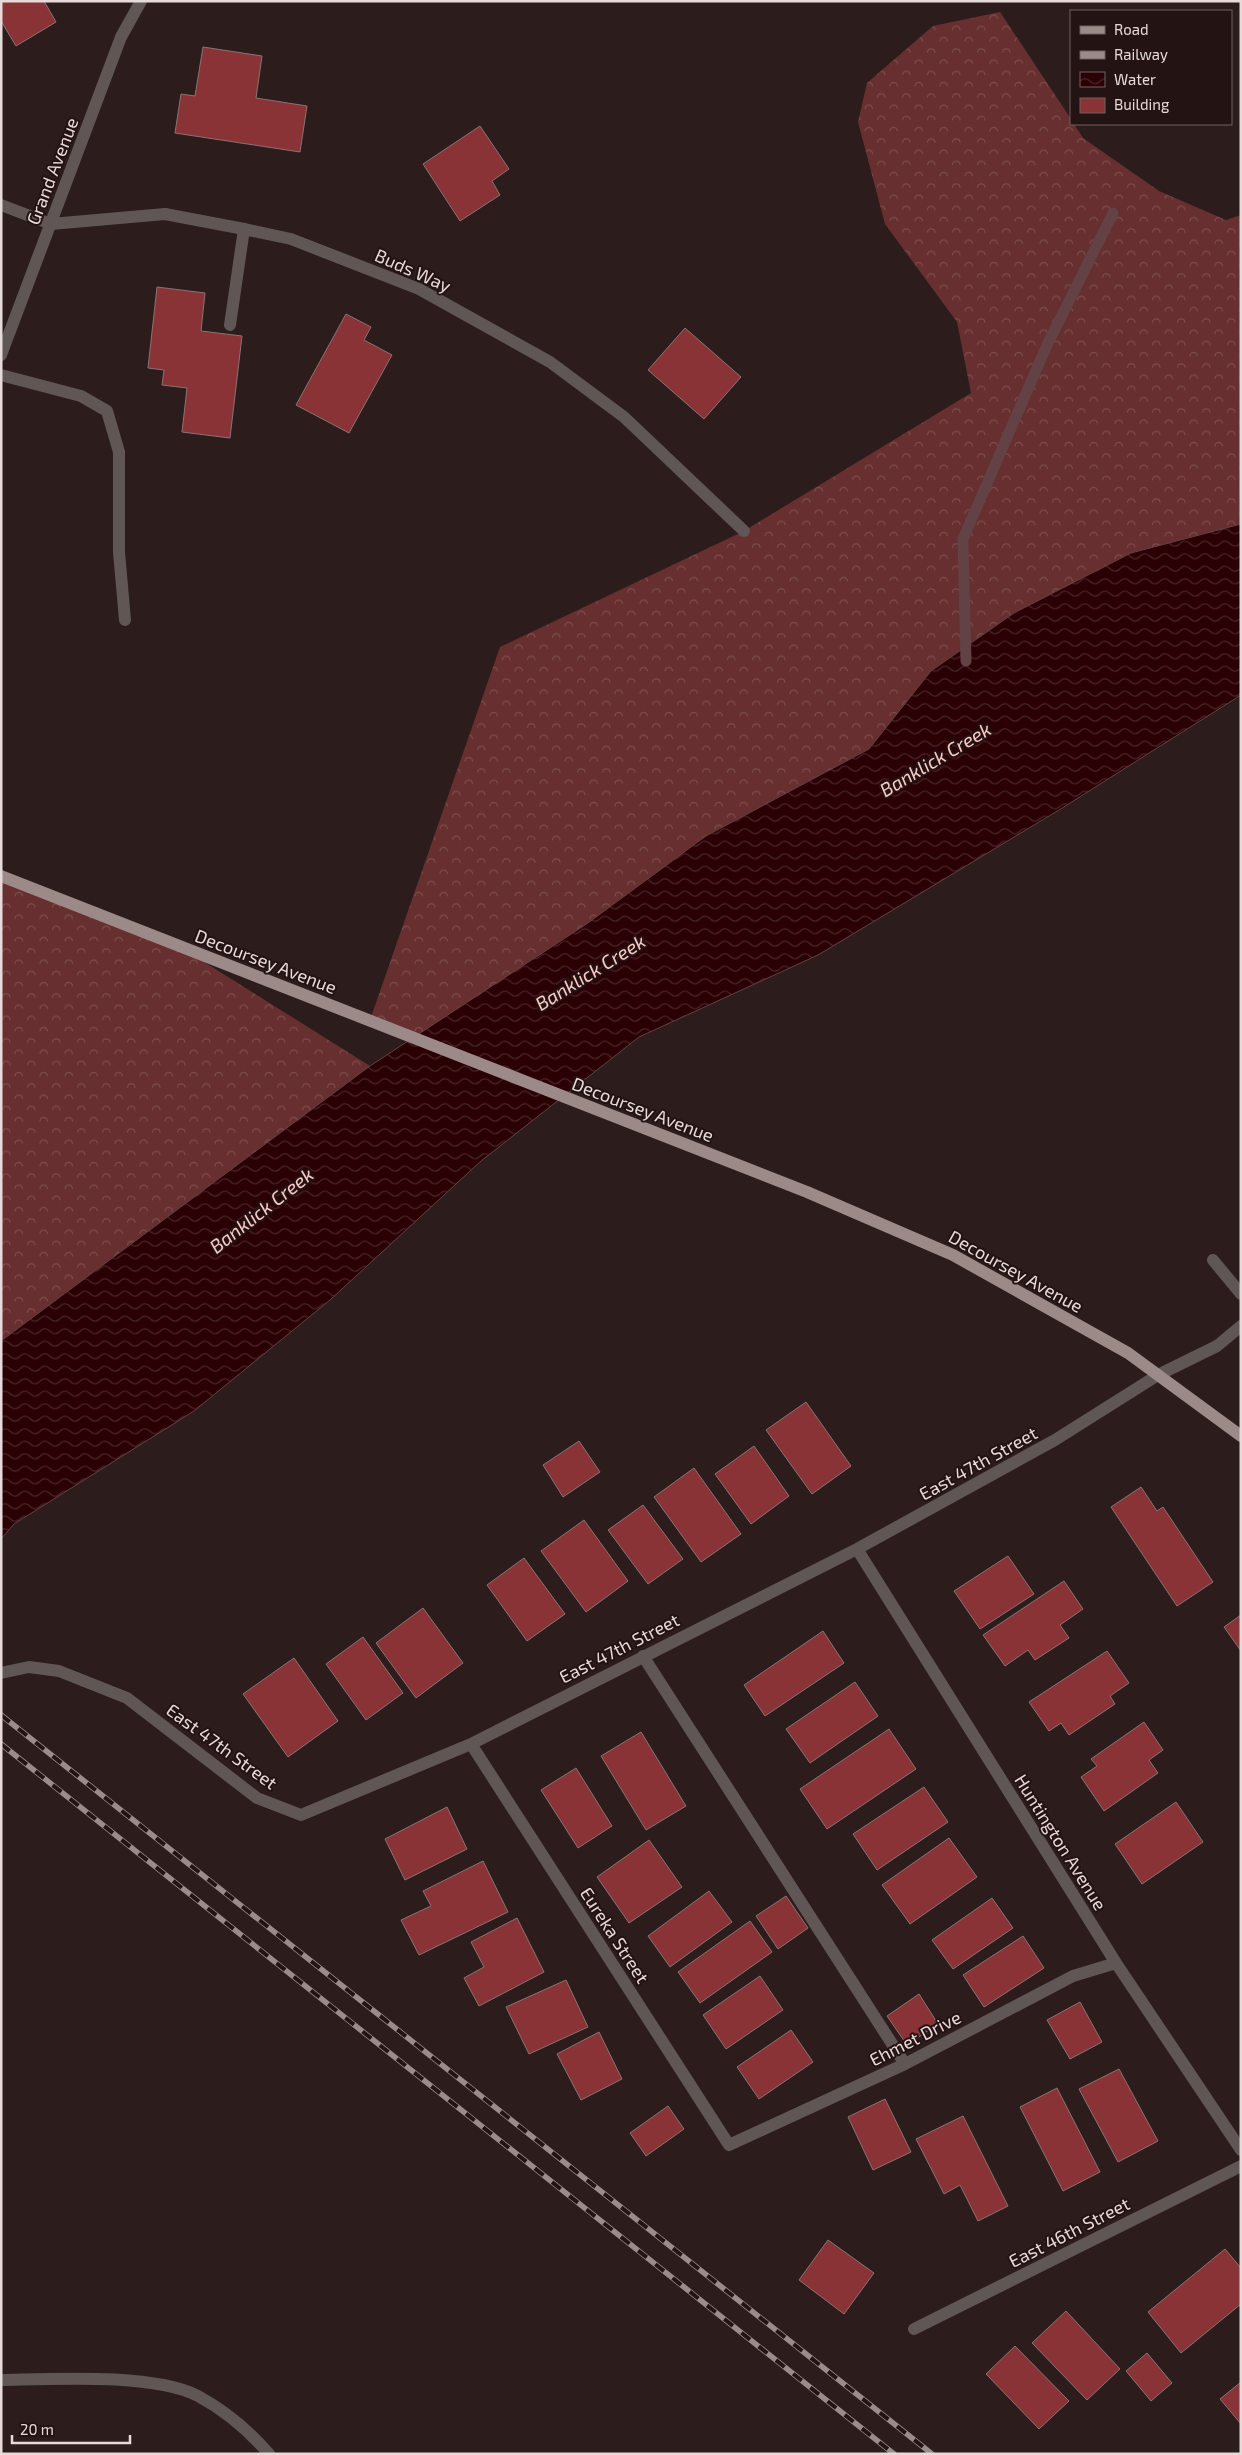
<svg xmlns="http://www.w3.org/2000/svg" width="1242" height="2455" font-family="'Exo 2',sans-serif">
	<defs>
		<pattern id="forest-crowns" width="20" height="18" patternUnits="userSpaceOnUse" patternTransform="scale(1.25)"><rect width="20" height="18" fill="#672f30"/><path d="M2 6a3 3 0 1 1 6 0M12 15a3 3 0 1 1 6 0" fill="none" stroke="#7d4d4d"/></pattern>
		<pattern id="water-waves" width="16" height="10" patternUnits="userSpaceOnUse" patternTransform="scale(1.25)"><rect width="16" height="10" fill="#2a0004"/><path d="M0 5q4-4 8 0t8 0" fill="none" stroke="#492528"/></pattern>
	</defs>
	<rect width="100%" height="100%" fill="#2d1c1c"/>
	<path fill="url(#forest-crowns)" d="M 1000,12 L 1071,119 L 1071,124 L 1074,124 L 1083,138 L 1159,191 L 1226,220 L 1241,215 L 1241,524 L 1131,553 L 1014,613 L 931,671 L 869,749 L 706,836 L 588,923 L 415,1038 L 370,1020 L 500,647 L 744,531 L 971,393 L 957,322 L 885,224 L 858,122 L 867,83 L 933,26 Z
		M 1,876 L 177,945 L 370,1066 L 1,1341 Z"/>
	<path fill="url(#water-waves)" stroke="#624244" d="M 1241,524 L 1241,695 L 1059,810 L 818,955 L 639,1037 L 481,1161 L 330,1300 L 194,1411 L 14,1524 L 1,1539 L 1,1341 L 370,1066 L 588,923 L 706,836 L 869,749 L 931,671 L 1014,613 L 1131,553 Z"/>
	<g fill="none" stroke-linecap="round" stroke-linejoin="round">
		<path stroke="#624244" stroke-width="11" d="M 966,661 L 963,539 L 1047,345 L 1113,213"/>
	</g>
	<path fill="#8a3337" stroke="#897473" d="M 1,1 L 44,1 L 56,22 L 16,46 L 1,21 Z
		M 203,47 L 262,56 L 256,98 L 307,106 L 300,152 L 175,133 L 181,94 L 195,96 Z
		M 480,126 L 509,169 L 492,181 L 500,195 L 460,221 L 423,164 Z
		M 157,287 L 205,293 L 201,331 L 242,336 L 230,438 L 182,432 L 187,388 L 162,385 L 164,370 L 148,368 Z
		M 346,314 L 371,327 L 364,340 L 392,355 L 349,433 L 296,405 Z
		M 685,328 L 741,377 L 704,419 L 648,370 Z
		M 806,1402 L 851,1466 L 812,1494 L 766,1430 Z
		M 579,1441 L 600,1472 L 563,1497 L 543,1465 Z
		M 754,1446 L 789,1496 L 751,1524 L 715,1474 Z
		M 694,1468 L 741,1534 L 701,1562 L 654,1497 Z
		M 1141,1487 L 1157,1511 L 1163,1507 L 1213,1582 L 1177,1606 L 1111,1507 Z
		M 643,1505 L 683,1559 L 648,1584 L 608,1530 Z
		M 584,1520 L 628,1581 L 586,1612 L 541,1551 Z
		M 1008,1556 L 1034,1594 L 980,1629 L 954,1591 Z
		M 524,1558 L 565,1614 L 527,1641 L 487,1585 Z
		M 1064,1581 L 1083,1609 L 1060,1625 L 1069,1638 L 1035,1660 L 1028,1650 L 1005,1666 L 983,1635 Z
		M 423,1608 L 463,1663 L 416,1698 L 376,1643 Z
		M 1241,1615 L 1241,1651 L 1224,1627 Z
		M 823,1631 L 844,1663 L 765,1716 L 744,1685 Z
		M 363,1637 L 403,1693 L 366,1720 L 326,1664 Z
		M 1107,1651 L 1129,1683 L 1110,1696 L 1115,1704 L 1069,1735 L 1061,1723 L 1049,1731 L 1029,1702 Z
		M 294,1658 L 338,1721 L 288,1757 L 243,1694 Z
		M 855,1682 L 878,1716 L 810,1763 L 786,1729 Z
		M 1144,1722 L 1163,1750 L 1149,1760 L 1158,1773 L 1104,1811 L 1081,1777 L 1097,1766 L 1091,1759 Z
		M 889,1729 L 916,1769 L 827,1829 L 800,1789 Z
		M 641,1732 L 686,1806 L 646,1830 L 601,1756 Z
		M 576,1768 L 612,1826 L 578,1848 L 541,1790 Z
		M 924,1787 L 948,1822 L 877,1870 L 853,1834 Z
		M 1176,1802 L 1203,1842 L 1142,1884 L 1115,1844 Z
		M 447,1807 L 467,1849 L 405,1880 L 385,1839 Z
		M 949,1838 L 977,1877 L 910,1924 L 882,1885 Z
		M 649,1840 L 682,1887 L 629,1923 L 597,1877 Z
		M 483,1861 L 508,1912 L 419,1955 L 401,1920 L 431,1906 L 423,1891 Z
		M 709,1891 L 732,1922 L 670,1967 L 648,1936 Z
		M 786,1896 L 808,1928 L 778,1949 L 756,1916 Z
		M 992,1898 L 1013,1928 L 953,1969 L 932,1940 Z
		M 517,1918 L 544,1972 L 479,2006 L 464,1978 L 484,1967 L 471,1942 Z
		M 750,1921 L 772,1952 L 700,2003 L 678,1972 Z
		M 1023,1936 L 1044,1968 L 984,2007 L 963,1975 Z
		M 760,1976 L 783,2010 L 726,2049 L 703,2015 Z
		M 566,1980 L 588,2027 L 529,2054 L 506,2007 Z
		M 919,1994 L 938,2024 L 907,2045 L 887,2016 Z
		M 1080,2002 L 1102,2042 L 1070,2059 L 1047,2020 Z
		M 791,2030 L 813,2062 L 759,2099 L 737,2067 Z
		M 599,2032 L 622,2079 L 581,2100 L 557,2054 Z
		M 1119,2069 L 1158,2141 L 1118,2162 L 1079,2089 Z
		M 1057,2088 L 1100,2172 L 1063,2191 L 1020,2107 Z
		M 885,2099 L 911,2152 L 873,2170 L 848,2117 Z
		M 668,2106 L 684,2129 L 646,2156 L 630,2133 Z
		M 963,2116 L 1008,2206 L 978,2221 L 960,2185 L 944,2194 L 916,2139 Z
		M 828,2240 L 874,2273 L 844,2314 L 799,2280 Z
		M 1225,2249 L 1241,2268 L 1241,2304 L 1181,2353 L 1148,2312 Z
		M 1066,2311 L 1120,2369 L 1087,2400 L 1032,2343 Z
		M 1015,2346 L 1069,2401 L 1039,2429 L 986,2374 Z
		M 1147,2353 L 1172,2383 L 1151,2401 L 1126,2371 Z
		M 1241,2382 L 1241,2424 L 1220,2399 Z"/>
	<g fill="none" stroke-linecap="round" stroke-linejoin="round">
		<path stroke="#5f5655" stroke-width="12" d="M 1,205 L 51,224 L 165,214 L 244,229 L 291,239 L 419,289 L 550,362 L 624,417 L 744,531
			M 230,325 L 244,229
			M 1,355 L 121,37 L 141,1
			M 1,375 L 81,396 L 107,411 L 119,452 L 119,552 L 125,620
			M 1213,1260 L 1241,1294
			M 857,1549 L 1116,1963 L 1241,2150
			M 643,1656 L 905,2064
			M 1,1673 L 29,1667 L 59,1671 L 127,1698 L 257,1798 L 301,1815 L 471,1744 L 857,1549 L 1055,1440 L 1158,1375 L 1217,1346 L 1241,1326
			M 471,1744 L 729,2145 L 905,2064 L 1073,1976 L 1116,1963
			M 914,2329 L 1241,2166
			M 1,2380 C 53,2379 153,2373 198,2396 C 224,2410 250,2432 269,2454"/>
		<path stroke="#9c8a89" stroke-width="12" d="M 1,876 L 807,1192 L 953,1255 L 1128,1353 L 1241,1436"/>
		<defs>
			<path id="rail" d="M 1,1715 L 932,2454
				M 1,1744 L 894,2454"/>
		</defs>
		<use href="#rail" stroke="#998c8b" stroke-width="5.5"/>
		<use href="#rail" stroke="#231313" stroke-width="4" stroke-dasharray="11" stroke-linecap="butt"/>
	</g>
	<g text-anchor="middle" dominant-baseline="central" stroke-width="4" stroke-linejoin="round" paint-order="stroke">
		<g font-size="18" fill="#e6dbda" stroke="#231313">
			<text transform="translate(52 171) rotate(-69)">Grand Avenue</text>
			<text transform="translate(413 270) rotate(24)">Buds Way</text>
			<text transform="translate(266 961) rotate(21)">Decoursey Avenue</text>
			<text transform="translate(643 1109) rotate(21)">Decoursey Avenue</text>
			<text transform="translate(1016 1271) rotate(29)">Decoursey Avenue</text>
			<text transform="translate(978 1463) rotate(-29)">East 47th Street</text>
			<text transform="translate(619 1648) rotate(-27)">East 47th Street</text>
			<text transform="translate(222 1746) rotate(36)">East 47th Street</text>
			<text transform="translate(1061 1842) rotate(58)">Huntington Avenue</text>
			<text transform="translate(615 1935) rotate(57)">Eureka Street</text>
			<text transform="translate(915 2038) rotate(-27)">Ehmet Drive</text>
			<text transform="translate(1069 2232) rotate(-27)">East 46th Street</text>
		</g>
		<g font-size="19" font-style="italic" fill="#fecac8" stroke="#231313">
			<text transform="translate(935 759) rotate(-31)">Banklick Creek</text>
			<text transform="translate(590 972) rotate(-32)">Banklick Creek</text>
			<text transform="translate(261 1210) rotate(-38)">Banklick Creek</text>
		</g>
	</g>
	<rect width="1242" height="2455" fill="none" stroke="#e6dbda" stroke-width="5"/>
	<rect x="1070" y="10" width="162" height="115" fill="#231313" stroke="#716363"/>
	<rect x="1080" y="26" width="25" height="8" fill="#9c8a89" stroke="#716363"/>
	<text x="1114" y="35" font-size="15" fill="#e6dbda">Road</text>
	<rect x="1080" y="51" width="25" height="8" fill="#998c8b" stroke="#716363"/>
	<text x="1114" y="60" font-size="15" fill="#e6dbda">Railway</text>
	<rect x="1080" y="72" width="25" height="15" fill="url(#water-waves)" stroke="#716363"/>
	<text x="1114" y="85" font-size="15" fill="#e6dbda">Water</text>
	<rect x="1080" y="98" width="25" height="15" fill="#8a3337" stroke="#716363"/>
	<text x="1114" y="110" font-size="15" fill="#e6dbda">Building</text>
	<path d="M12 2435v8h118v-8" fill="none" stroke="#e6dbda" stroke-width="2.5"/>
	<text x="20" y="2435" font-size="15" fill="#e6dbda" stroke="#231313" stroke-width="4" paint-order="stroke">20 m</text>
</svg>
